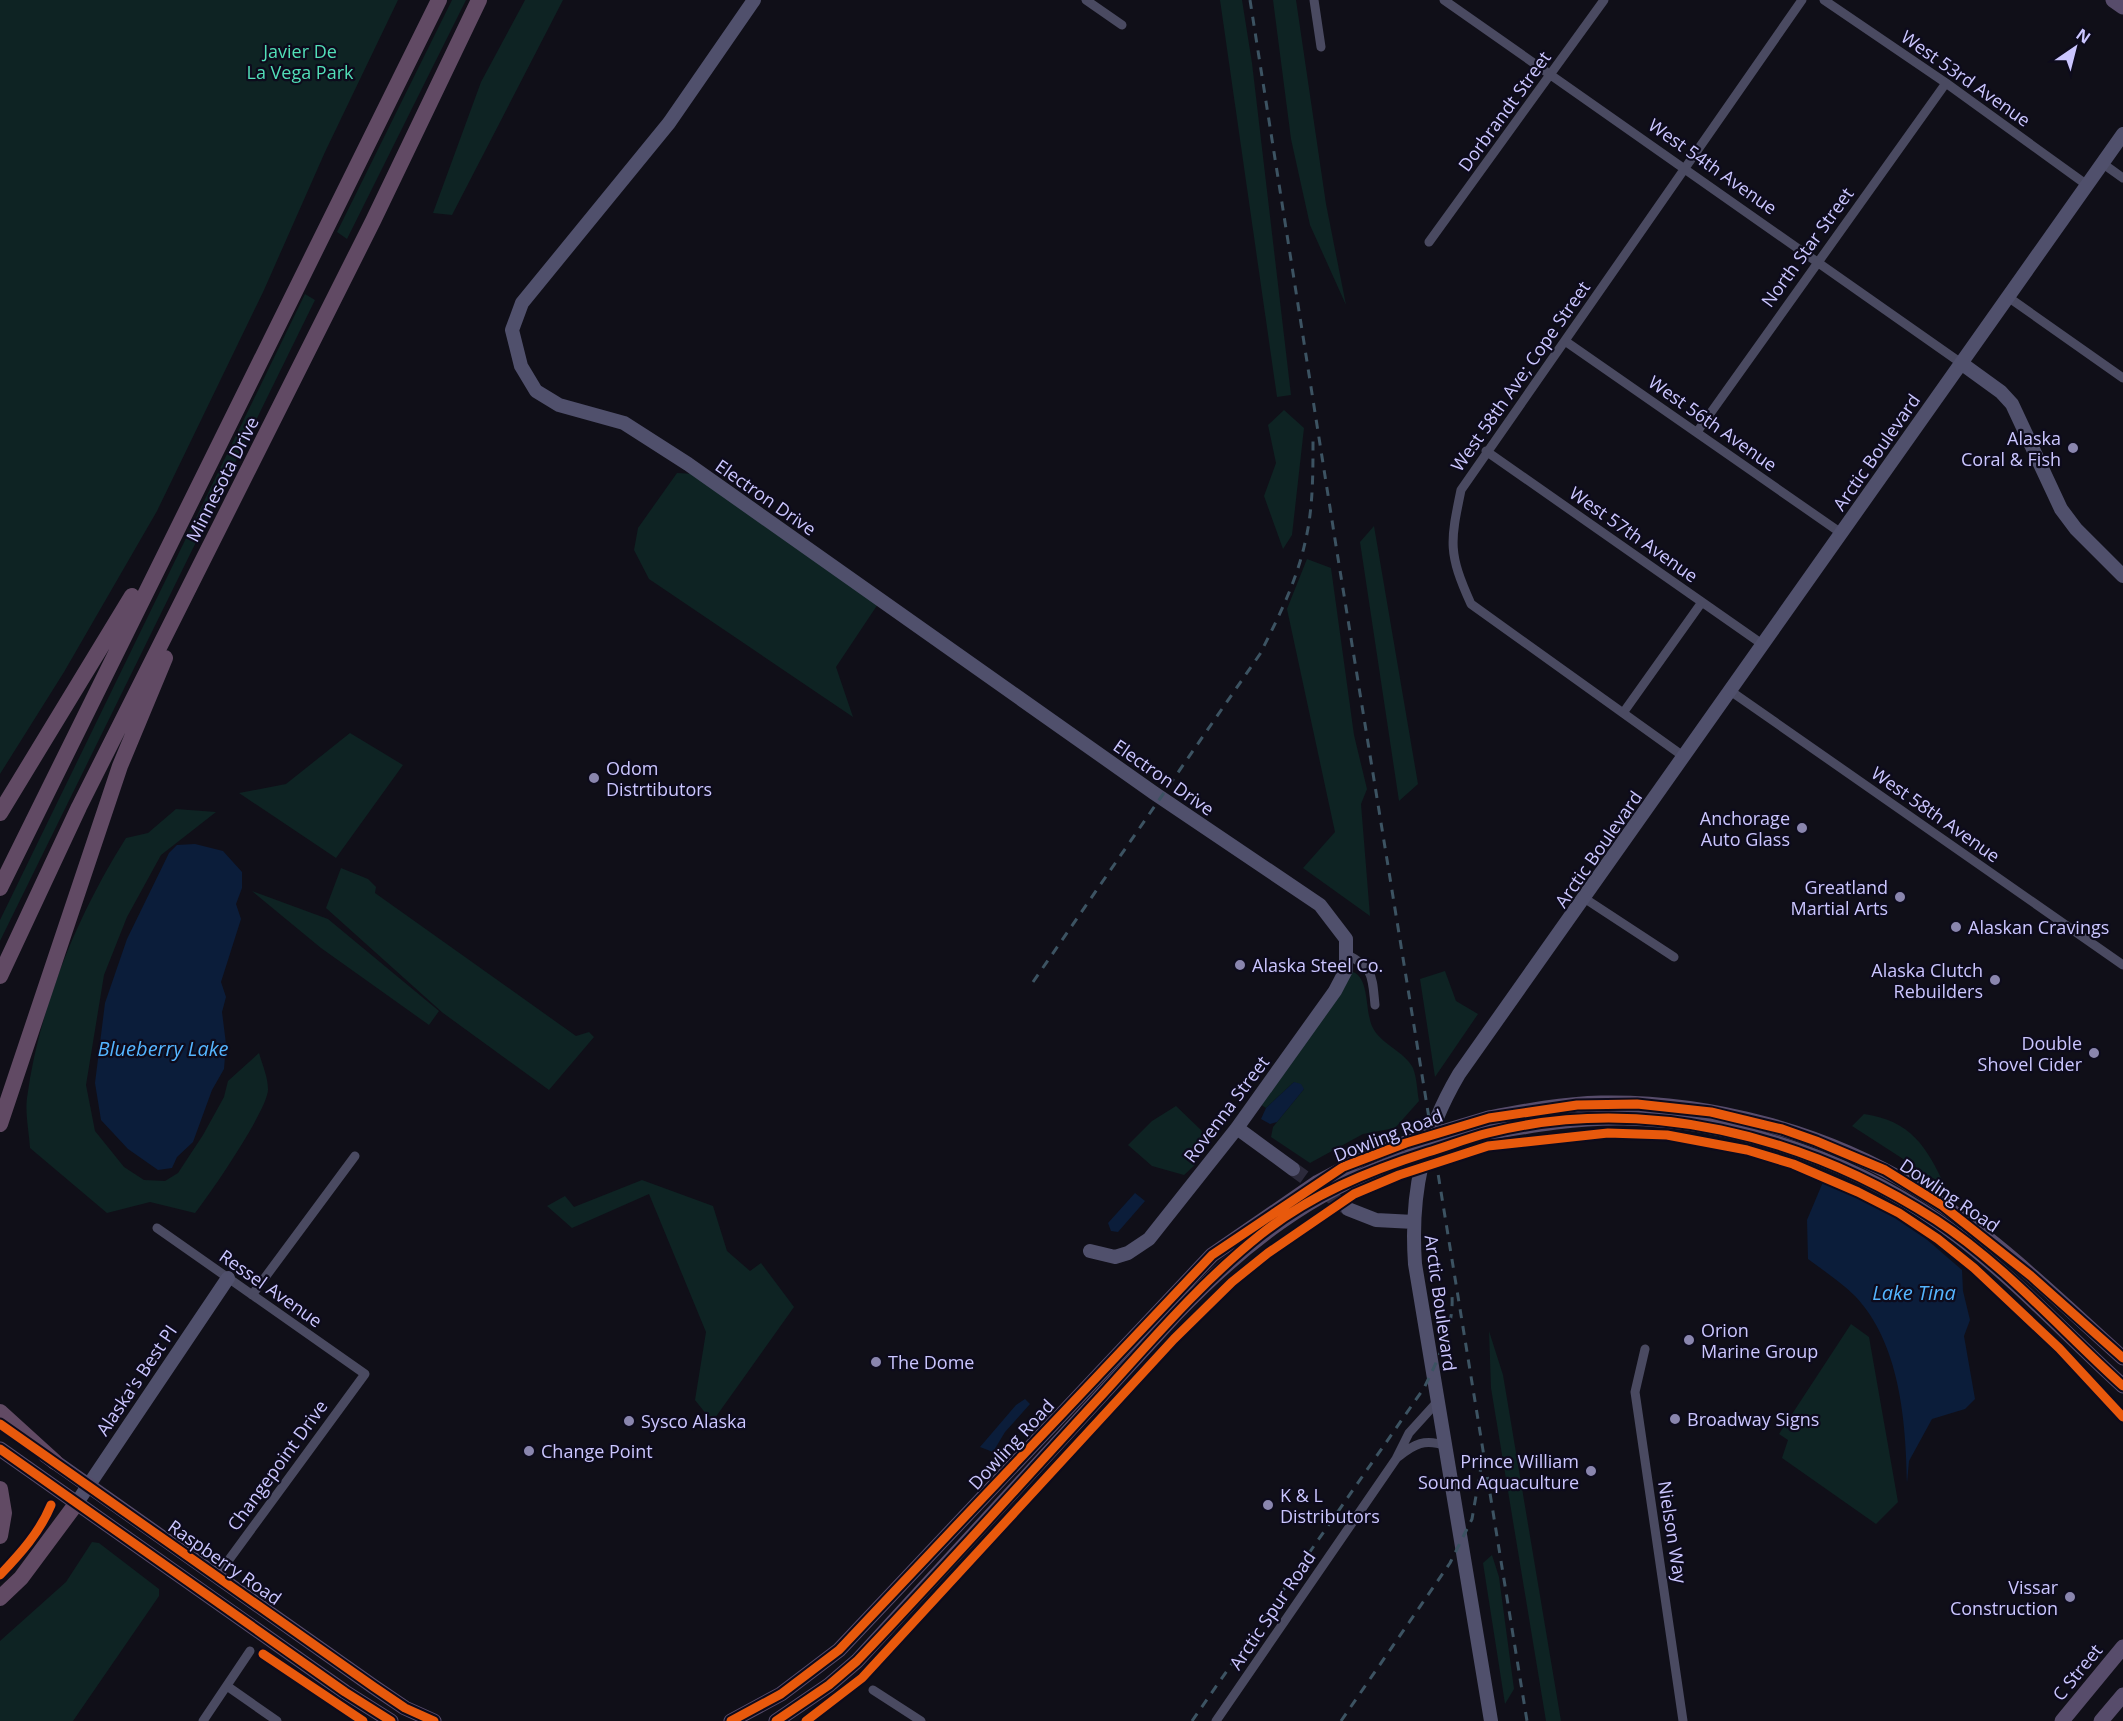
<svg xmlns="http://www.w3.org/2000/svg" width="2123" height="1721" font-family="'Open Sans',sans-serif">
	<rect width="100%" height="100%" fill="#100f18"/>
	<path fill="#0e2323" d="M 0,0 L 398,0 L 325,152 L 264,290 L 157,511 L 64,672 L 0,774 Z
		M 452,0 L 466,0 L 347,239 L 337,232 Z
		M 525,0 L 563,0 L 452,215 L 433,213 L 481,82 Z
		M 1220,0 L 1242,0 L 1252,63 L 1291,395 L 1277,397 Z
		M 1273,0 L 1296,0 L 1326,204 L 1346,305 L 1310,225 L 1291,139 Z
		M 305,294 L 315,300 L 0,941 L 0,920 Z
		M 1284,410 L 1304,428 L 1292,535 L 1283,549 L 1264,496 L 1276,463 L 1268,425 Z
		M 677,473 L 695,474 L 878,604 L 836,667 L 853,717 L 649,579 L 634,550 L 638,528 Z
		M 1374,526 L 1418,784 L 1399,801 L 1360,542 Z
		M 1307,559 L 1331,568 L 1354,735 L 1367,789 L 1361,804 L 1370,916 L 1303,868 L 1335,832 L 1287,609 Z
		M 350,733 L 403,765 L 336,858 L 239,793 L 286,784 Z
		M 176,809 L 216,812 L 161,855 L 127,917 L 104,975 L 86,1085 L 95,1131 L 124,1167 L 144,1180 L 165,1181 L 178,1173 L 203,1135 L 224,1097 L 228,1081 L 259,1053 C 262,1064 268,1077 268,1089 C 269,1108 209,1196 195,1213 L 150,1202 L 107,1213 L 30,1148 C 29,1132 25,1113 27,1098 C 39,1007 78,914 126,838 L 148,833 Z
		M 341,868 L 368,879 L 376,887 L 375,893 L 576,1036 L 589,1032 L 594,1037 L 549,1090 L 443,1013 L 326,908 Z
		M 252,891 L 328,919 L 439,1011 L 429,1025 L 321,948 Z
		M 1350,971 C 1371,975 1364,1012 1373,1028 C 1381,1044 1405,1052 1413,1068 C 1417,1078 1417,1091 1419,1101 L 1395,1128 L 1363,1134 L 1310,1163 L 1271,1137 L 1273,1127 L 1304,1089 L 1294,1082 L 1266,1108 L 1260,1104 Z
		M 1445,971 L 1456,1001 L 1478,1014 L 1435,1077 L 1420,979 Z
		M 1176,1106 L 1202,1131 L 1195,1165 L 1184,1175 L 1152,1166 L 1128,1145 L 1152,1121 Z
		M 1864,1114 C 1911,1121 1926,1146 1945,1186 L 1852,1126 Z
		M 642,1180 L 713,1206 L 727,1251 L 750,1271 L 761,1263 L 794,1307 L 710,1425 L 707,1415 L 695,1400 L 706,1332 L 649,1194 L 572,1228 L 547,1206 L 565,1196 L 574,1207 Z
		M 1851,1324 L 1869,1337 L 1898,1502 L 1876,1524 L 1782,1458 L 1788,1440 L 1779,1434 Z
		M 1489,1331 L 1503,1375 L 1561,1721 L 1546,1721 L 1491,1388 Z
		M 92,1542 L 99,1543 L 159,1589 L 159,1596 L 73,1721 L 0,1721 L 0,1641 L 66,1582 Z
		M 1492,1555 L 1499,1577 L 1514,1689 L 1505,1704 L 1483,1563 Z"/>
	<path fill="#0b1d3a" d="M 195,844 L 223,851 L 242,872 L 242,888 L 236,904 L 241,919 L 221,982 L 226,997 L 222,1012 L 226,1044 L 224,1069 L 212,1090 L 193,1142 L 177,1157 L 172,1168 L 158,1170 L 128,1149 L 101,1120 L 95,1083 L 105,1003 L 127,939 L 169,853 L 177,845 Z
		M 1294,1082 L 1301,1084 L 1304,1089 L 1277,1122 L 1270,1124 L 1261,1119 L 1266,1108 Z
		M 1823,1182 L 1878,1206 L 1925,1238 L 1962,1270 L 1963,1291 L 1970,1320 L 1964,1336 L 1975,1399 L 1965,1409 L 1932,1419 L 1909,1461 L 1907,1483 C 1906,1422 1900,1343 1855,1296 C 1841,1282 1824,1271 1808,1259 L 1807,1220 Z
		M 1135,1193 L 1145,1201 L 1118,1232 L 1111,1231 L 1108,1223 Z
		M 1025,1399 L 1030,1404 L 1005,1432 L 993,1452 L 980,1447 L 1016,1405 Z"/>
	<g fill="none" stroke-linecap="round" stroke-linejoin="round">
		<path stroke="#2c2a3b" stroke-width="14" stroke-dasharray="14 7" stroke-linecap="butt" d="M 1293,1169 L 1348,1209"/>
		<path stroke="#4a4a61" stroke-width="9" d="M 1086,0 L 1122,25
			M 1314,0 L 1321,47
			M 1444,0 L 1961,363
			M 1824,0 L 1946,83 L 2087,185
			M 2102,163 L 2123,178
			M 1429,242 L 1604,0
			M 2008,297 L 2123,378
			M 1565,341 L 1841,533
			M 1697,432 L 1946,83
			M 1486,451 L 1762,644
			M 1729,690 L 2123,965
			M 1623,713 L 1702,602
			M 1683,756 L 1471,604 C 1448,553 1450,543 1461,490 L 1802,0
			M 1584,898 L 1674,957
			M 1346,954 C 1374,968 1372,976 1375,1005
			M 157,1228 L 365,1374 L 217,1576
			M 252,1295 L 355,1156
			M 1645,1349 L 1635,1392 L 1683,1721
			M 1398,1457 C 1414,1444 1425,1438 1446,1446
			M 227,1686 L 277,1721
			M 873,1690 L 921,1721
			M 203,1721 L 250,1651
			M 1216,1721 L 1396,1459 L 1409,1433 L 1438,1401"/>
		<path stroke="#50506c" stroke-width="14" d="M 754,0 L 669,123 L 522,303 L 512,330 L 521,366 L 536,391 L 559,405 L 624,423 L 688,464 L 1154,793 L 1320,905 L 1346,939 L 1346,970 L 1335,991 L 1237,1128 L 1149,1239 L 1128,1253 L 1115,1257 L 1090,1251
			M 1961,363 L 2001,392 L 2012,404 L 2061,509 L 2076,529 L 2123,576
			M 1237,1128 L 1293,1169
			M 1348,1209 L 1376,1220 L 1414,1222
			M 76,1504 L 228,1278
			M 1491,1721 L 1415,1264 C 1410,1193 1423,1135 1459,1074 L 2123,134"/>
		<path stroke="#574c6b" stroke-width="15" d="M 2113,0 L 2123,7
			M 1489,1118 C 1525,1111 1563,1104 1601,1103 C 1709,1101 1824,1132 1916,1188 C 1992,1234 2057,1299 2123,1358
			M 1488,1133 C 1533,1125 1578,1117 1624,1118 C 1742,1120 1865,1165 1958,1236 C 2017,1281 2068,1336 2123,1386
			M 0,1449 L 345,1692 L 391,1721
			M 45,1455 L 374,1687 L 405,1708 L 434,1721
			M 731,1721 L 781,1694 L 839,1650 L 1212,1255 L 1318,1182 L 1365,1157 L 1406,1143
			M 776,1721 L 829,1685 L 857,1661 L 1176,1314 C 1241,1246 1312,1190 1402,1160
			M 2062,1721 L 2123,1647
			M 2101,1721 L 2123,1695"/>
		<path stroke="#614a64" stroke-width="16" d="M 0,813 L 132,596
			M 0,888 L 439,0
			M 0,976 L 79,807 L 373,221 L 479,0
			M 0,1124 L 120,766 L 165,658
			M 0,1412 L 55,1462
			M 0,1489 L 4,1513 L 0,1536
			M 0,1598 L 21,1578 L 76,1504"/>
		<path stroke="#3c5362" stroke-width="3" stroke-dasharray="9 8" stroke-linecap="butt" d="M 1250,0 L 1337,552 L 1527,1721
			M 1033,982 L 1260,654 C 1277,620 1295,585 1304,547 C 1313,512 1313,477 1313,441
			M 1192,1721 L 1424,1388 C 1438,1359 1454,1328 1452,1296
			M 1341,1721 L 1450,1563 L 1472,1519 L 1481,1467"/>
		<path stroke="#574c6b" stroke-width="15" d="M 1406,1143 L 1489,1118
			M 1402,1160 L 1488,1133"/>
		<defs>
			<path id="cycleway" d="M 0,1424 L 374,1687 L 405,1708 L 434,1721
				M 0,1449 L 345,1692 L 391,1721
				M 0,1575 C 20,1554 40,1532 51,1505
				M 263,1654 L 363,1721
				M 731,1721 L 781,1694 L 839,1650 L 1212,1255 L 1343,1167 L 1406,1143 L 1489,1118 L 1577,1105 L 1637,1104 L 1711,1112 L 1782,1129 L 1816,1141 L 1885,1170 L 1943,1206 L 2031,1276 L 2123,1358
				M 776,1721 L 829,1685 L 857,1661 C 940,1574 1020,1484 1101,1396 C 1152,1340 1201,1282 1260,1235 C 1310,1195 1368,1171 1428,1152 C 1448,1146 1468,1138 1488,1133 C 1642,1094 1805,1135 1936,1220 C 2006,1266 2062,1331 2123,1386
				M 806,1721 L 862,1678 L 1174,1339 L 1232,1282 L 1268,1253 L 1354,1194 L 1399,1175 L 1488,1146 L 1608,1133 L 1667,1135 L 1747,1150 L 1793,1164 L 1858,1192 L 1899,1213 L 1938,1239 L 1974,1268 L 2059,1348 L 2123,1417"/>
		</defs>
		<use href="#cycleway" stroke="#0d0b1c" stroke-width="13"/>
		<use href="#cycleway" stroke="#e8590c" stroke-width="9"/>
	</g>
	<g fill="#8a86ae" stroke="#0d0b1c" stroke-width="2">
		<circle cx="2073" cy="448" r="6"/>
		<circle cx="594" cy="778" r="6"/>
		<circle cx="1802" cy="828" r="6"/>
		<circle cx="1900" cy="897" r="6"/>
		<circle cx="1956" cy="927" r="6"/>
		<circle cx="1240" cy="965" r="6"/>
		<circle cx="1995" cy="980" r="6"/>
		<circle cx="2094" cy="1053" r="6"/>
		<circle cx="1689" cy="1340" r="6"/>
		<circle cx="876" cy="1362" r="6"/>
		<circle cx="1675" cy="1419" r="6"/>
		<circle cx="629" cy="1421" r="6"/>
		<circle cx="529" cy="1451" r="6"/>
		<circle cx="1591" cy="1471" r="6"/>
		<circle cx="1268" cy="1505" r="6"/>
		<circle cx="2070" cy="1597" r="6"/>
	</g>
	<g text-anchor="middle" dominant-baseline="central" stroke-width="4.5" stroke-linejoin="round" paint-order="stroke">
		<g font-size="18" fill="#52dfb8" stroke="#0d0b1c">
			<text x="300" y="51">Javier De<tspan x="300" dy="21">La Vega Park</tspan></text>
		</g>
		<g font-size="18" fill="#cbc6ff" stroke="#0d0b1c">
			<text transform="translate(1966 78) rotate(35)">West 53rd Avenue</text>
			<text transform="translate(1504 111) rotate(-54)">Dorbrandt Street</text>
			<text transform="translate(1713 166) rotate(35)">West 54th Avenue</text>
			<text transform="translate(1807 247) rotate(-54)">North Star Street</text>
			<text transform="translate(1520 376) rotate(-55)">West 58th Ave; Cope Street</text>
			<text transform="translate(1713 423) rotate(35)">West 56th Avenue</text>
			<text transform="translate(1876 452) rotate(-55)">Arctic Boulevard</text>
			<text transform="translate(222 479) rotate(-63)">Minnesota Drive</text>
			<text transform="translate(766 497) rotate(35)">Electron Drive</text>
			<text transform="translate(1634 534) rotate(35)">West 57th Avenue</text>
			<text transform="translate(1164 777) rotate(35)">Electron Drive</text>
			<text transform="translate(1936 814) rotate(35)">West 58th Avenue</text>
			<text transform="translate(1598 849) rotate(-55)">Arctic Boulevard</text>
			<text transform="translate(1226 1109) rotate(-53)">Rovenna Street</text>
			<text transform="translate(1388 1135) rotate(-21)">Dowling Road</text>
			<text transform="translate(1950 1195) rotate(34)">Dowling Road</text>
			<text transform="translate(271 1288) rotate(35)">Ressel Avenue</text>
			<text transform="translate(1441 1303) rotate(82)">Arctic Boulevard</text>
			<text transform="translate(136 1380) rotate(-56)">Alaska's Best PI</text>
			<text transform="translate(1011 1444) rotate(-47)">Dowling Road</text>
			<text transform="translate(277 1465) rotate(-54)">Changepoint Drive</text>
			<text transform="translate(1673 1532) rotate(81)">Nielson Way</text>
			<text transform="translate(225 1562) rotate(35)">Raspberry Road</text>
			<text transform="translate(1272 1610) rotate(-56)">Arctic Spur Road</text>
			<text transform="translate(2077 1672) rotate(-51)">C Street</text>
		</g>
		<g font-size="18" fill="#cbc6ff" stroke="#0d0b1c" text-anchor="start">
			<text x="2061" y="438" text-anchor="end">Alaska<tspan x="2061" dy="21">Coral &amp; Fish</tspan></text>
			<text x="606" y="768">Odom<tspan x="606" dy="21">Distrtibutors</tspan></text>
			<text x="1790" y="818" text-anchor="end">Anchorage<tspan x="1790" dy="21">Auto Glass</tspan></text>
			<text x="1888" y="887" text-anchor="end">Greatland<tspan x="1888" dy="21">Martial Arts</tspan></text>
			<text x="1968" y="927">Alaskan Cravings</text>
			<text x="1252" y="965">Alaska Steel Co.</text>
			<text x="1983" y="970" text-anchor="end">Alaska Clutch<tspan x="1983" dy="21">Rebuilders</tspan></text>
			<text x="2082" y="1043" text-anchor="end">Double<tspan x="2082" dy="21">Shovel Cider</tspan></text>
			<text x="1701" y="1330">Orion<tspan x="1701" dy="21">Marine Group</tspan></text>
			<text x="888" y="1362">The Dome</text>
			<text x="1687" y="1419">Broadway Signs</text>
			<text x="641" y="1421">Sysco Alaska</text>
			<text x="541" y="1451">Change Point</text>
			<text x="1579" y="1461" text-anchor="end">Prince William<tspan x="1579" dy="21">Sound Aquaculture</tspan></text>
			<text x="1280" y="1495">K &amp; L<tspan x="1280" dy="21">Distributors</tspan></text>
			<text x="2058" y="1587" text-anchor="end">Vissar<tspan x="2058" dy="21">Construction</tspan></text>
		</g>
		<g font-size="20" font-style="italic" fill="#54b5ff" stroke="#0d0b1c">
			<text x="163" y="1048">Blueberry Lake</text>
			<text x="1914" y="1292">Lake Tina</text>
		</g>
	</g>
	<g transform="translate(2075 48) rotate(35)" stroke="#0d0b1c" stroke-width="4.5" paint-order="stroke">
	<path d="M0-4.5L10 22L0 15L-10 22Z" fill="#cbc6ff"/>
	<text y="-9" font-size="16" font-weight="bold" text-anchor="middle" fill="#cbc6ff">N</text>
	</g>
</svg>
